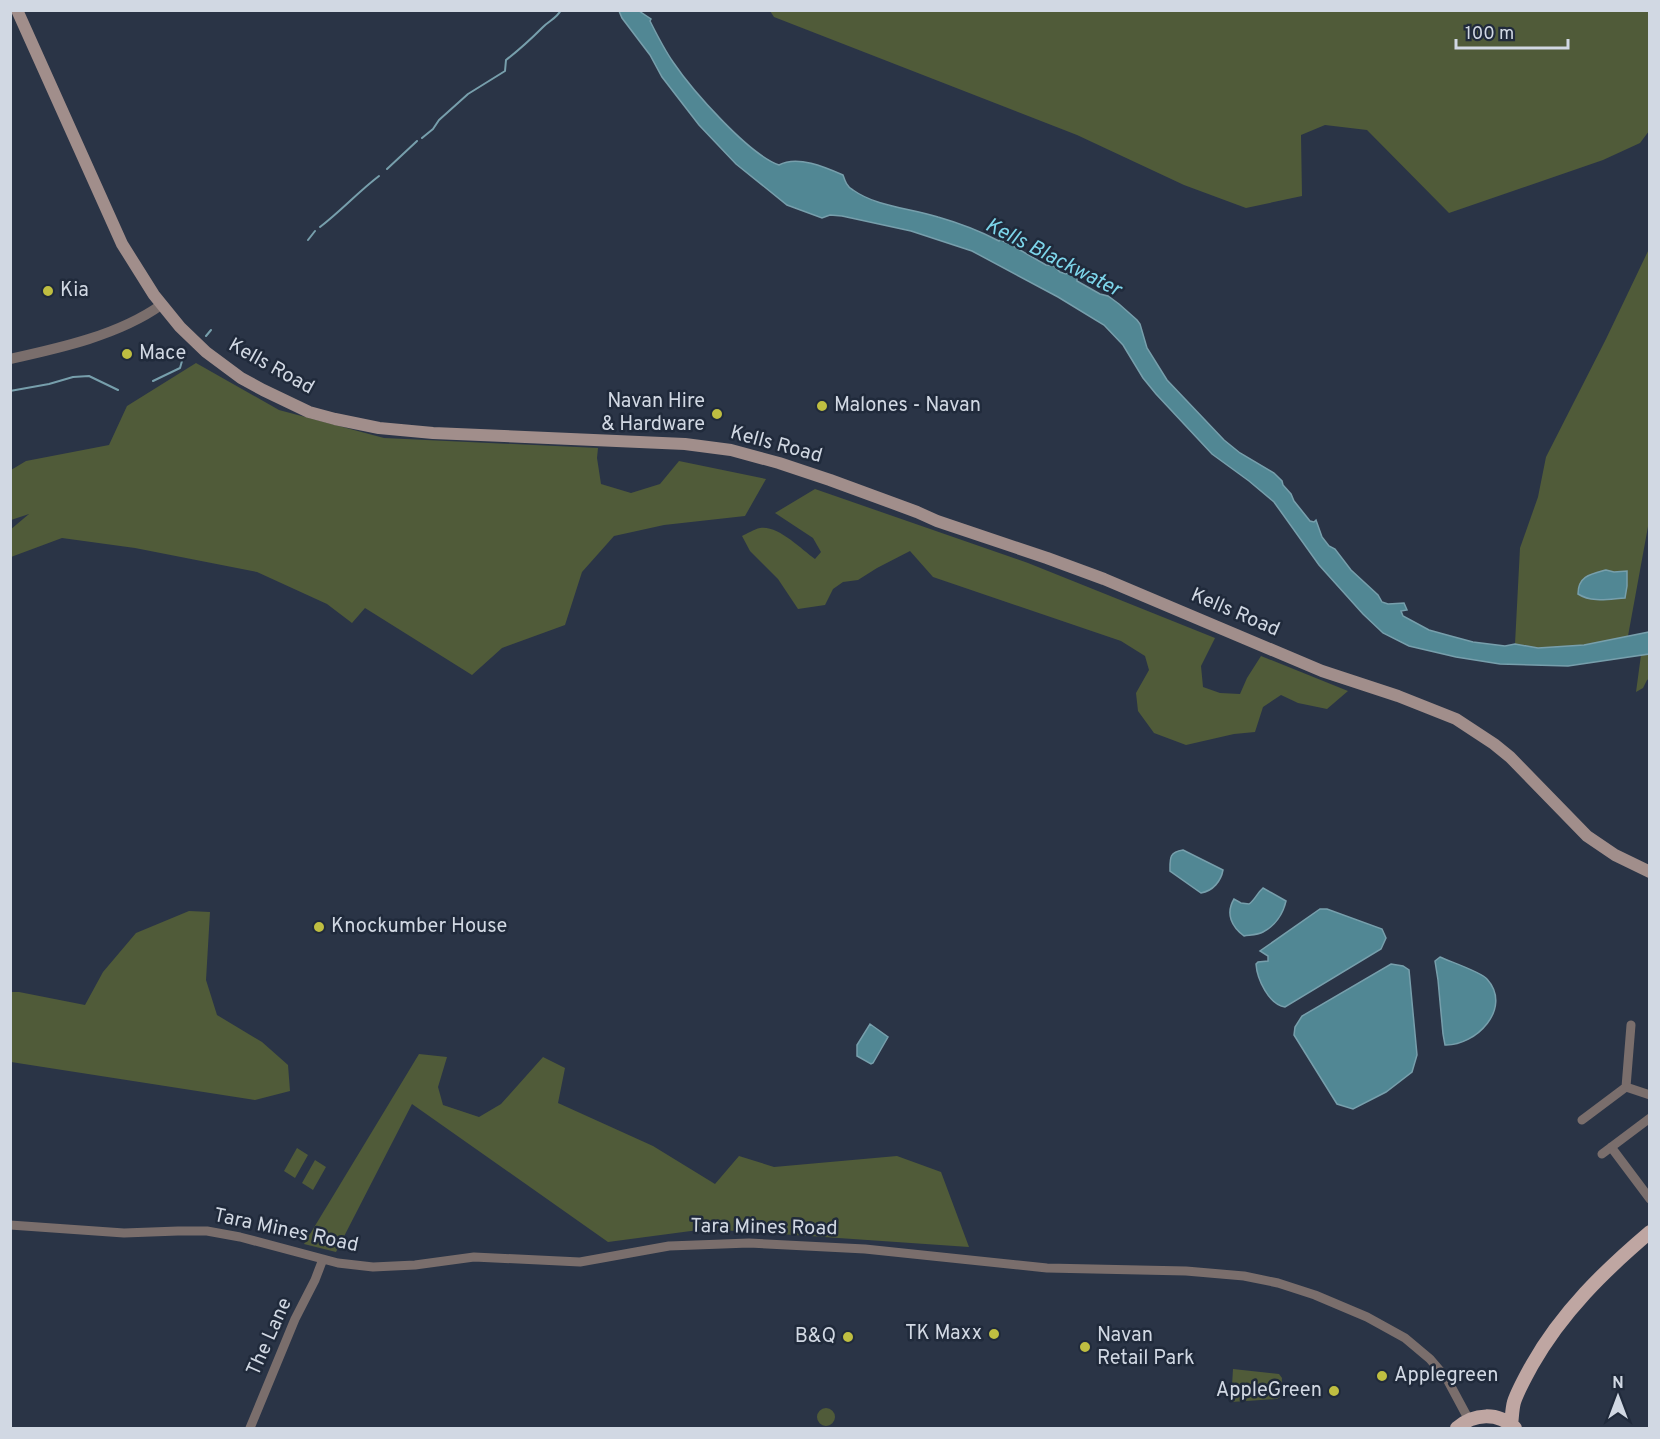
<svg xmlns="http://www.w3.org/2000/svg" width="1660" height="1439" font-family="Overpass,sans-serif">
	<rect width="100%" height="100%" fill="#2a3446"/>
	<path fill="#505b39" d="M 770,11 L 1649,11 L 1649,131 L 1640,143 L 1603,160 L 1449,213 L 1367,130 L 1325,125 L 1301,135 L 1302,196 L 1246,208 L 1184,185 L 1077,135 L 774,17 Z
		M 1649,249 L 1649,521 L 1628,636 C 1594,644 1549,655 1515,644 L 1520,548 L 1538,497 L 1546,457 L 1606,339 Z
		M 196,363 L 279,410 L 384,438 L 598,448 L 597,458 L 601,484 L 631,493 L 660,484 L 679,461 L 766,479 L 745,516 L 664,525 L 614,536 L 582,572 L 565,625 L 502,648 L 472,675 L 365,608 L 352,623 L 327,604 L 257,572 L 135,548 L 62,538 L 11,557 L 10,530 L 29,514 L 11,520 L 11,470 L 26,461 L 109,445 L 127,406 Z
		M 815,489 L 1028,563 L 1215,638 L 1201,666 L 1203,687 L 1220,693 L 1240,694 L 1247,678 L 1261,656 L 1348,691 L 1327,709 L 1298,703 L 1281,695 L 1263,707 L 1255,732 L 1234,734 L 1186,745 L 1154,733 L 1138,711 L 1136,693 L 1149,670 L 1145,656 L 1121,641 L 933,577 L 910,551 L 877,568 L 858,580 L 843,582 L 833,589 L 825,605 L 798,609 L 778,579 L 750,551 L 742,536 C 747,534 754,529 760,528 C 778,525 801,549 815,559 L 821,552 L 813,538 L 775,513 Z
		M 1649,654 L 1649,679 L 1647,680 L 1643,688 L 1636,692 L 1641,655 Z
		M 189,911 L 210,912 L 206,980 L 217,1015 L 262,1042 L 288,1065 L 290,1091 L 255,1100 L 11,1062 L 11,992 L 19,992 L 85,1005 L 103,972 L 136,933 Z
		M 419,1054 L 447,1057 L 438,1087 L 443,1105 L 479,1117 L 501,1104 L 543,1057 L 565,1068 L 558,1103 L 653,1146 L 715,1184 L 739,1156 L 774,1167 L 897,1156 L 941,1172 L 969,1247 L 706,1229 L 608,1242 L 412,1104 L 336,1252 L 304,1244 Z
		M 297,1148 L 308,1155 L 295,1178 L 284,1171 Z
		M 315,1160 L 326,1167 L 313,1190 L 302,1183 Z
		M 1233,1369 L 1279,1374 L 1282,1378 L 1280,1397 L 1277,1399 L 1231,1402 Z
		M817 1417a9 9 0 1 1 18 0a9 9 0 1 1-18 0Z"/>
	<path fill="#518794" stroke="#779fac" stroke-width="1.5" d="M 619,11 L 639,11 L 651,19 L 650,21 C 657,35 664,49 673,62 C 692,90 748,154 779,165 C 797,155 825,167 843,175 C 845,181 847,187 853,190 C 877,207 910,208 938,217 C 959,223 980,231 999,241 L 1000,239 L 1006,243 L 1014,243 L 1013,246 L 1046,265 L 1054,266 L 1060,272 L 1066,274 L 1069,272 L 1077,276 L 1077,281 L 1100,294 L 1108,296 L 1119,304 L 1137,320 L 1140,324 L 1147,348 L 1167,380 L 1224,440 L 1240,453 L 1274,473 L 1282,481 L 1283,485 L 1291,494 L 1294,501 L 1310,521 L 1314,522 L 1316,520 L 1322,537 L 1329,546 L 1335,549 L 1351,570 L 1378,595 L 1382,602 L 1388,604 L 1404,603 L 1407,610 L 1401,611 L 1403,616 L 1429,630 L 1447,635 L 1473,642 L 1505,646 L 1515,644 L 1538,648 L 1584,645 L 1649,632 L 1649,654 L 1568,666 L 1500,664 L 1456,657 L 1409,646 L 1383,633 L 1363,614 L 1319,565 L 1274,502 L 1249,481 L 1212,454 L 1156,394 L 1143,378 L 1123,345 L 1104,325 L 1058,297 L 972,251 L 911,231 L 842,216 L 830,215 L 822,218 L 787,205 L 736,164 L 699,125 L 662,77 L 650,55 L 622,18 Z
		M 1606,570 L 1614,572 L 1627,571 L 1627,586 L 1625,598 C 1609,599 1592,603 1578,594 C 1578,576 1591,574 1606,570 Z
		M 1183,850 L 1223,870 C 1221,881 1213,891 1201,893 L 1170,871 C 1170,858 1169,852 1183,850 Z
		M 1263,888 L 1286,901 C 1283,914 1275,926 1263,932 C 1258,935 1250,935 1244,936 C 1232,927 1225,914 1234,899 L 1241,903 L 1249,904 C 1255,900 1257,893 1263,888 Z
		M 1320,909 L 1327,909 L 1382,929 L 1386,938 L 1381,949 L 1285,1007 C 1269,1005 1257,979 1256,964 L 1258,962 L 1268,961 L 1268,956 L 1260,951 Z
		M 1440,957 C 1451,962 1481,972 1487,979 C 1513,1008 1476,1046 1445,1045 L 1443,1034 L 1438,980 L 1435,961 Z
		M 1391,964 L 1403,966 L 1409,970 L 1417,1055 L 1412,1072 L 1386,1092 L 1353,1109 L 1337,1104 L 1294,1035 L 1295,1027 L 1302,1016 Z
		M 870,1024 L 888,1037 L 873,1063 L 871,1064 L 857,1056 L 857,1045 Z"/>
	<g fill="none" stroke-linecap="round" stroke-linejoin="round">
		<path stroke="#779fac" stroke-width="2" d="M 422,138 L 433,129 L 439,120 L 468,94 L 505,71 L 506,60 C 519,50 531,39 543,27 C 549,21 557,18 561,10
			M 387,169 L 417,141
			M 320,227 C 341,211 358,192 379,176
			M 308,240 L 315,231
			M 206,336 L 211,330
			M 153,381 L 180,368 L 182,361
			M 10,391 L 49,384 L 73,377 L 89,376 L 118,390"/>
		<path stroke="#7a6e6c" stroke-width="9" d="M 1631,1025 L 1626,1087 L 1650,1095
			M 1582,1120 L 1626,1087
			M 1611,1147 L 1650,1199
			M 1602,1154 L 1650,1118
			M 10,1225 L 124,1233 L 178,1231 L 207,1231 L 240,1237 L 338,1263 L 373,1267 L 415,1265 L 474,1257 L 580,1262 L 669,1246 L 749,1243 L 865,1249 L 1047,1268 L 1186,1271 L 1244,1276 L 1278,1283 L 1315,1295 L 1367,1317 L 1405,1338 L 1430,1359 L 1447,1379 L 1469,1420
			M 250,1428 L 295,1319 L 315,1280 L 323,1259"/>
		<path stroke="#7a6e6c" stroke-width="10" d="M 10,359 C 60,348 119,335 161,305"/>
		<path stroke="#a18e8b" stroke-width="12" d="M 17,10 L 122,244 L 154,295 L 180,327 L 206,352 L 241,378 L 263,390 L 309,412 L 335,419 L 379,428 L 433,433 L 685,444 L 731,450 L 779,463 L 830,480 L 917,512 L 937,521 L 1047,558 L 1104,579 L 1322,671 L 1398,696 L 1456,719 L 1494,744 L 1510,757 L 1587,836 L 1615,855 L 1650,872"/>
		<path stroke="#bfa6a2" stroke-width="14" d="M 1511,1425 C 1512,1418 1512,1409 1514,1402 C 1518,1390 1526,1376 1532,1365 C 1562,1312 1604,1271 1650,1232
			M 1457,1428 C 1474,1413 1498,1412 1515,1428"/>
	</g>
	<g fill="#bfbe41" stroke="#202a3b" stroke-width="2">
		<circle cx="48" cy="291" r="6"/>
		<circle cx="127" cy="354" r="6"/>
		<circle cx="822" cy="406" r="6"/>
		<circle cx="717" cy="414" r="6"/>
		<circle cx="319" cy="927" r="6"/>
		<circle cx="994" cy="1334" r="6"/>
		<circle cx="848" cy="1337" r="6"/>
		<circle cx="1085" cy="1347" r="6"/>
		<circle cx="1382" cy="1376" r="6"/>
		<circle cx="1334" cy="1391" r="6"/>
	</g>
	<g text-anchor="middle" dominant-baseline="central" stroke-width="5" stroke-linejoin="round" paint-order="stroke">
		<g font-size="20" fill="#d1d8e3" stroke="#202a3b" text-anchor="start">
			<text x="60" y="291">Kia</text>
			<text x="139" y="354">Mace</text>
			<text x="705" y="402" text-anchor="end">Navan Hire<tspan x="705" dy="23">&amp; Hardware</tspan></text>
			<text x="834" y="406">Malones - Navan</text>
			<text x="331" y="927">Knockumber House</text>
			<text x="982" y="1334" text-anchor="end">TK Maxx</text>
			<text x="1097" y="1336">Navan<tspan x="1097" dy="23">Retail Park</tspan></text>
			<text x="836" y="1337" text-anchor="end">B&amp;Q</text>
			<text x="1394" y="1376">Applegreen</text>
			<text x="1322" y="1391" text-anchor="end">AppleGreen</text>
		</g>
		<g font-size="20" fill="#d1d8e3" stroke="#202a3b">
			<text transform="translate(271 367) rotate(29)">Kells Road</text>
			<text transform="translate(776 445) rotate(15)">Kells Road</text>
			<text transform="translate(1235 613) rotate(23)">Kells Road</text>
			<text transform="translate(764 1228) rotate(1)">Tara Mines Road</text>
			<text transform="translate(286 1231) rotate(12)">Tara Mines Road</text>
			<text transform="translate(270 1337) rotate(-66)">The Lane</text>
		</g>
		<g font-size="21" font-style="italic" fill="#7dd6eb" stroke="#202a3b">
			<text transform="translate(1053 258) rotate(27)">Kells Blackwater</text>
		</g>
	</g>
	<rect width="1660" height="1439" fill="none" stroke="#d1d8e3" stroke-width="24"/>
	<g transform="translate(1618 1397)" stroke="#202a3b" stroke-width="4.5" paint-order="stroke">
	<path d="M0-4.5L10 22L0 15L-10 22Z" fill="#d1d8e3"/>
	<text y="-9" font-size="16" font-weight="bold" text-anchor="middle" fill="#d1d8e3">N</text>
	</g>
	<path d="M1456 39v9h112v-9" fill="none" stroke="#d1d8e3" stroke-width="3"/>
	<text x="1465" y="39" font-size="18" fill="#d1d8e3" stroke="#202a3b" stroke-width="4.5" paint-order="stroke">100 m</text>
</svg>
